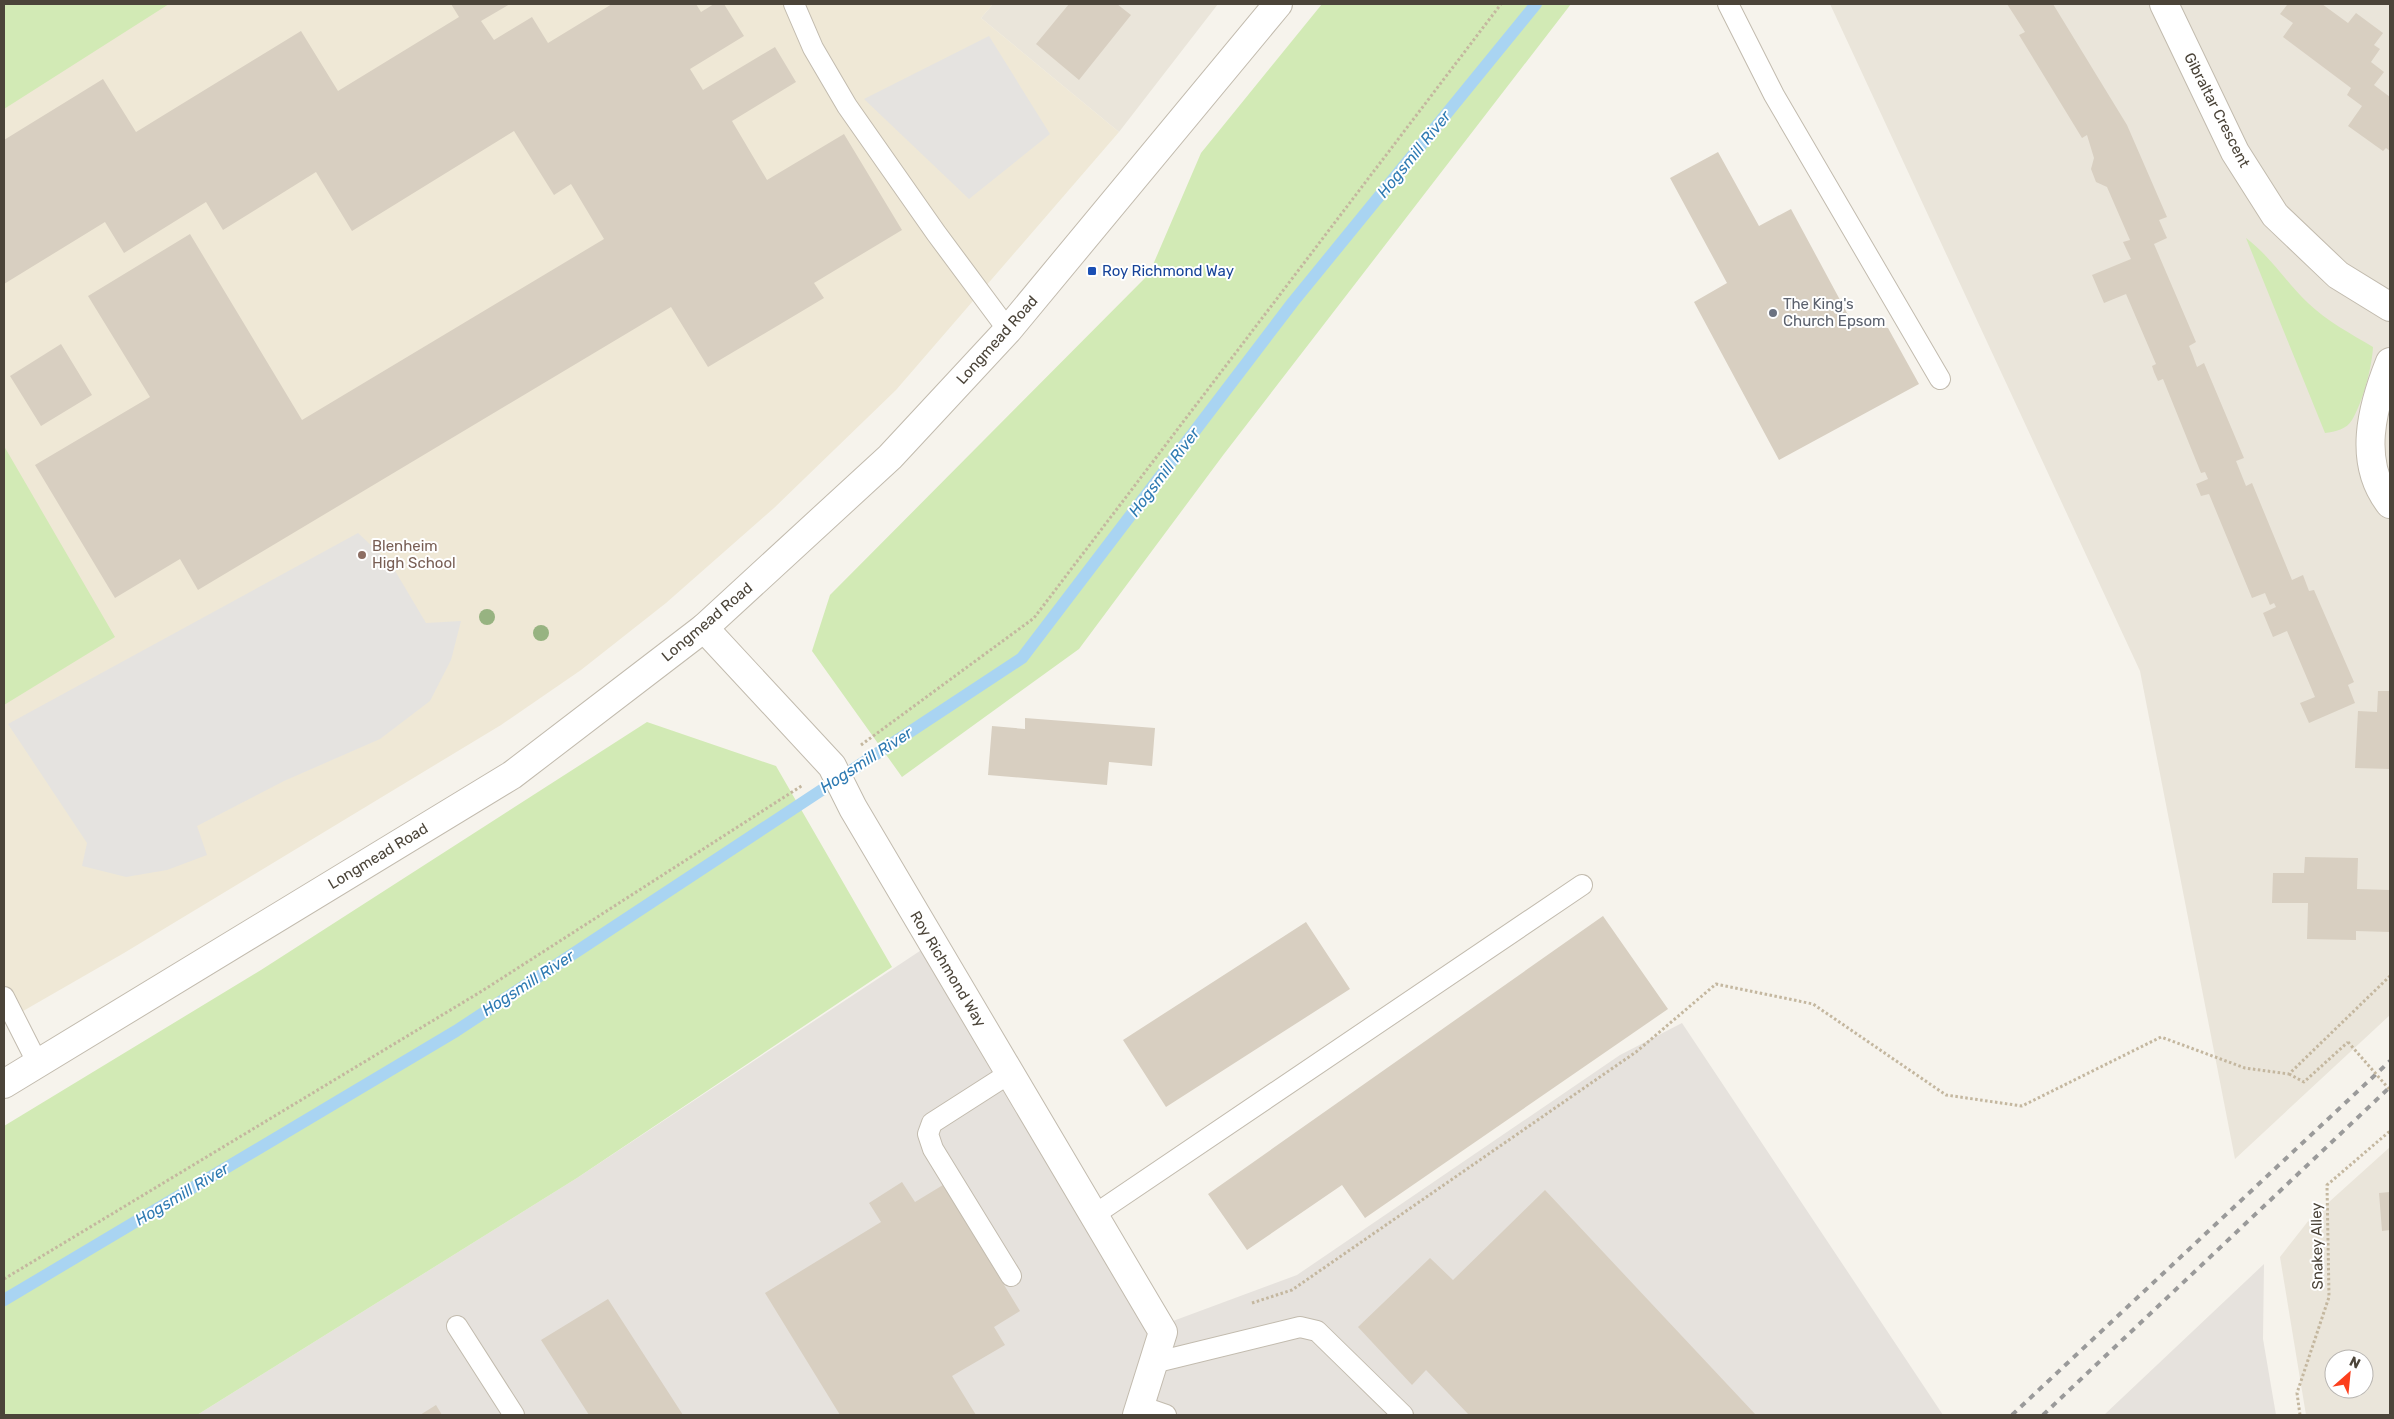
<svg xmlns="http://www.w3.org/2000/svg" width="2394" height="1419" font-family="Rubik,sans-serif">
	<rect width="100%" height="100%" fill="#f6f3ec"/>
	<path fill="#eae5da" fill-rule="evenodd" d="M 993,4 L 1218,4 L 1119,132 L 981,18 Z
		M 1830,4 L 2390,4 L 2390,1015 L 2235,1159 L 2140,671 Z
		M 2390,1147 L 2390,1415 L 2306,1415 L 2280,1257 L 2309,1220 ZM 2334,1359 L 2364,1359 L 2364,1389 L 2334,1389 Z"/>
	<path fill="#e6e2dd" d="M 941,937 L 1173,1321 L 1297,1275 L 1620,1055 L 1682,1023 L 1943,1415 L 197,1415 L 577,1178 Z
		M 2264,1264 L 2263,1339 L 2276,1415 L 2104,1415 Z"/>
	<path fill="#efe8d6" d="M 4,4 L 993,4 L 981,18 L 1119,132 L 896,390 L 774,508 L 666,603 L 581,670 L 501,725 L 124,953 L 4,1022 Z"/>
	<path fill="#d2eab5" d="M 4,4 L 169,4 L 4,109 Z
		M 1322,4 L 1571,4 L 1224,454 L 1079,649 L 902,777 L 812,651 L 830,595 L 1149,274 L 1201,153 Z
		M 2246,238 C 2271,257 2286,282 2308,303 C 2327,321 2351,334 2373,347 C 2372,367 2363,402 2352,420 C 2347,429 2335,432 2325,433 Z
		M 4,446 L 115,637 L 4,705 Z
		M 647,722 L 776,766 L 892,967 L 577,1178 L 197,1415 L 4,1415 L 4,1126 L 261,970 Z"/>
	<path fill="#e5e3e0" d="M 989,36 L 1050,134 L 969,199 L 864,99 Z
		M 358,533 L 391,564 L 426,623 L 461,621 L 451,660 L 430,701 L 380,739 L 284,781 L 197,826 L 207,855 L 167,870 L 126,877 L 82,866 L 87,843 L 8,724 Z"/>
	<g fill="none" stroke-linecap="round" stroke-linejoin="round">
		<path stroke="#a9d4f2" stroke-width="12" d="M 4,1300 L 456,1031 L 1022,658 L 1293,302 L 1536,4"/>
	</g>
	<path fill="#d8cfc1" d="M 451,4 L 510,4 L 481,21 L 494,40 L 532,17 L 548,43 L 612,4 L 696,4 L 701,12 L 714,4 L 724,4 L 744,36 L 690,69 L 703,90 L 775,47 L 796,82 L 732,121 L 767,180 L 844,134 L 902,230 L 814,283 L 824,298 L 708,367 L 671,307 L 198,590 L 180,559 L 115,598 L 35,465 L 150,397 L 88,296 L 190,234 L 302,420 L 604,239 L 571,184 L 554,195 L 514,131 L 352,231 L 316,172 L 223,230 L 206,202 L 124,253 L 105,222 L 4,284 L 4,140 L 103,79 L 136,132 L 301,31 L 338,91 L 459,17 Z
		M 1069,4 L 1117,4 L 1131,15 L 1079,80 L 1036,44 Z
		M 2007,4 L 2053,4 L 2127,125 L 2167,217 L 2159,220 L 2167,238 L 2154,244 L 2196,342 L 2189,346 L 2193,356 L 2197,367 L 2204,363 L 2244,458 L 2236,461 L 2246,486 L 2252,483 L 2292,580 L 2303,575 L 2309,591 L 2314,590 L 2354,682 L 2348,685 L 2355,703 L 2309,723 L 2300,703 L 2315,697 L 2287,631 L 2273,637 L 2263,613 L 2276,607 L 2274,603 L 2270,605 L 2265,593 L 2252,598 L 2209,494 L 2201,496 L 2196,484 L 2208,479 L 2205,472 L 2201,473 L 2163,379 L 2158,381 L 2154,372 L 2152,366 L 2156,364 L 2126,294 L 2104,303 L 2092,275 L 2131,259 L 2123,242 L 2130,240 L 2107,187 L 2096,182 L 2091,169 L 2094,158 L 2087,135 L 2082,138 L 2019,35 L 2025,32 Z
		M 2285,4 L 2322,4 L 2348,23 L 2356,13 L 2383,33 L 2374,45 L 2380,49 L 2371,62 L 2384,72 L 2374,85 L 2390,97 L 2390,151 L 2386,148 L 2383,151 L 2348,126 L 2362,106 L 2347,95 L 2351,88 L 2283,37 L 2293,23 L 2280,14 L 2287,5 Z
		M 1718,152 L 1759,226 L 1791,209 L 1853,324 L 1888,328 L 1919,384 L 1779,460 L 1694,302 L 1727,283 L 1670,178 Z
		M 61,344 L 92,395 L 41,426 L 10,376 Z
		M 2378,691 L 2390,691 L 2390,769 L 2355,768 L 2358,711 L 2377,712 Z
		M 1025,718 L 1155,728 L 1152,766 L 1109,762 L 1107,785 L 988,775 L 992,726 L 1025,729 Z
		M 2305,857 L 2358,858 L 2357,889 L 2390,890 L 2390,932 L 2356,931 L 2356,940 L 2307,939 L 2308,903 L 2272,903 L 2273,873 L 2304,873 Z
		M 1603,916 L 1668,1009 L 1365,1218 L 1342,1185 L 1247,1250 L 1208,1194 Z
		M 1306,922 L 1350,989 L 1166,1107 L 1123,1040 Z
		M 902,1182 L 915,1202 L 943,1185 L 1020,1311 L 994,1327 L 1005,1345 L 952,1376 L 976,1415 L 840,1415 L 765,1293 L 881,1222 L 869,1203 Z
		M 1545,1190 L 1756,1415 L 1469,1415 L 1426,1370 L 1412,1385 L 1358,1327 L 1430,1258 L 1453,1280 Z
		M 2390,1192 L 2390,1230 L 2382,1231 L 2379,1193 Z
		M 608,1299 L 683,1415 L 589,1415 L 541,1340 Z
		M 436,1405 L 442,1415 L 420,1415 Z"/>
	<g fill="none" stroke-linecap="round" stroke-linejoin="round">
		<defs>
			<path id="service" d="M 794,4 L 813,48 L 847,106 L 936,233 L 1008,330
				M 1728,4 L 1774,95 L 1940,379
				M 4,997 L 38,1064
				M 1010,1073 L 932,1123 L 928,1134 L 933,1149 L 1011,1276
				M 1094,1215 L 1582,885
				M 457,1326 L 514,1415
				M 1153,1363 L 1300,1327 L 1317,1331 L 1403,1415
				M 1140,1406 L 1166,1415"/>
			<path id="minor" d="M 2164,4 L 2235,152 L 2275,215 L 2338,275 L 2390,307
				M 2390,362 C 2372,407 2357,462 2390,504
				M 704,628 L 832,766 L 853,808 L 1163,1332 L 1137,1415"/>
			<path id="tertiary" d="M 4,1084 L 512,775 L 704,628 L 890,457 L 1008,330 L 1278,4"/>
		</defs>
		<use href="#service" stroke="#c2bbae" stroke-width="22"/>
		<use href="#minor" stroke="#c2bbae" stroke-width="30"/>
		<use href="#tertiary" stroke="#c2bbae" stroke-width="30"/>
		<path stroke="#c4b79f" stroke-width="3" stroke-dasharray="2.5 2.5" stroke-linecap="butt" d="M 861,745 L 1034,618 L 1501,4
			M 2289,1074 L 2304,1082 L 2348,1042
			M 4,1279 L 482,991 L 803,785
			M 1252,1303 L 1292,1290 L 1636,1052 L 1716,984 L 1813,1004 L 1946,1095 L 2022,1106 L 2161,1037 L 2245,1068 L 2289,1074 L 2390,976
			M 2300,1415 L 2297,1393 L 2329,1297 L 2327,1185 L 2390,1131"/>
		<use href="#service" stroke="#fff" stroke-width="20"/>
		<use href="#minor" stroke="#fff" stroke-width="28"/>
		<use href="#tertiary" stroke="#fff" stroke-width="28"/>
		<path stroke="#9a9a9a" stroke-width="4" stroke-dasharray="6 6" stroke-linecap="butt" d="M 2012,1415 L 2390,1061
			M 2043,1415 L 2390,1087"/>
		<path stroke="#c4b79f" stroke-width="3" stroke-dasharray="2.5 2.5" stroke-linecap="butt" d="M 2348,1042 L 2390,1090"/>
	</g>
	<g fill="#97b381">
		<circle cx="487" cy="617" r="8"/>
		<circle cx="541" cy="633" r="8"/>
	</g>
	<rect fill="#1a4fb4" stroke="#fff" stroke-width="2" x="1087" y="266" width="10" height="10" rx="2.5"/>
	<circle fill="#6b7280" stroke="#fff" stroke-width="2" cx="1773" cy="313" r="5"/>
	<circle fill="#8d6e63" stroke="#fff" stroke-width="2" cx="362" cy="555" r="5"/>
	<g text-anchor="middle" dominant-baseline="central" stroke-width="4" stroke-linejoin="round" paint-order="stroke">
		<g font-size="15" fill="#4b4439" stroke="#fff">
			<text transform="translate(2217 110) rotate(63)">Gibraltar Crescent</text>
			<text transform="translate(997 340) rotate(-48)">Longmead Road</text>
			<text transform="translate(707 622) rotate(-40)">Longmead Road</text>
			<text transform="translate(378 856) rotate(-31)">Longmead Road</text>
			<text transform="translate(948 969) rotate(59)">Roy Richmond Way</text>
			<text transform="translate(2317 1246) rotate(-91)">Snakey Alley</text>
		</g>
		<g font-size="15" fill="#164399" stroke="#fff" text-anchor="start">
			<text x="1102" y="271">Roy Richmond Way</text>
		</g>
		<g font-size="15" fill="#5b616d" stroke="#fff" text-anchor="start">
			<text x="1783" y="304">The King's<tspan x="1783" dy="17">Church Epsom</tspan></text>
		</g>
		<g font-size="15" fill="#785e54" stroke="#fff" text-anchor="start">
			<text x="372" y="546">Blenheim<tspan x="372" dy="17">High School</tspan></text>
		</g>
		<g font-size="16" font-style="italic" fill="#2e7ab2" stroke="#fff">
			<text transform="translate(1414 154) rotate(-51)">Hogsmill River</text>
			<text transform="translate(1164 472) rotate(-53)">Hogsmill River</text>
			<text transform="translate(866 760) rotate(-33)">Hogsmill River</text>
			<text transform="translate(528 983) rotate(-33)">Hogsmill River</text>
			<text transform="translate(182 1194) rotate(-31)">Hogsmill River</text>
		</g>
	</g>
	<rect width="2394" height="1419" fill="none" stroke="#4b4439" stroke-width="10"/>
	<g transform="translate(2349 1374) rotate(27)"><circle r="24" fill="#ffffff" stroke="#b7b4b0"/>
	<path d="M0-4L9 19L0 12L-9 19Z" fill="#fc3f1d"/>
	<text y="-8" font-size="14" font-weight="bold" text-anchor="middle" fill="#4b4439">N</text>
	</g>
</svg>
